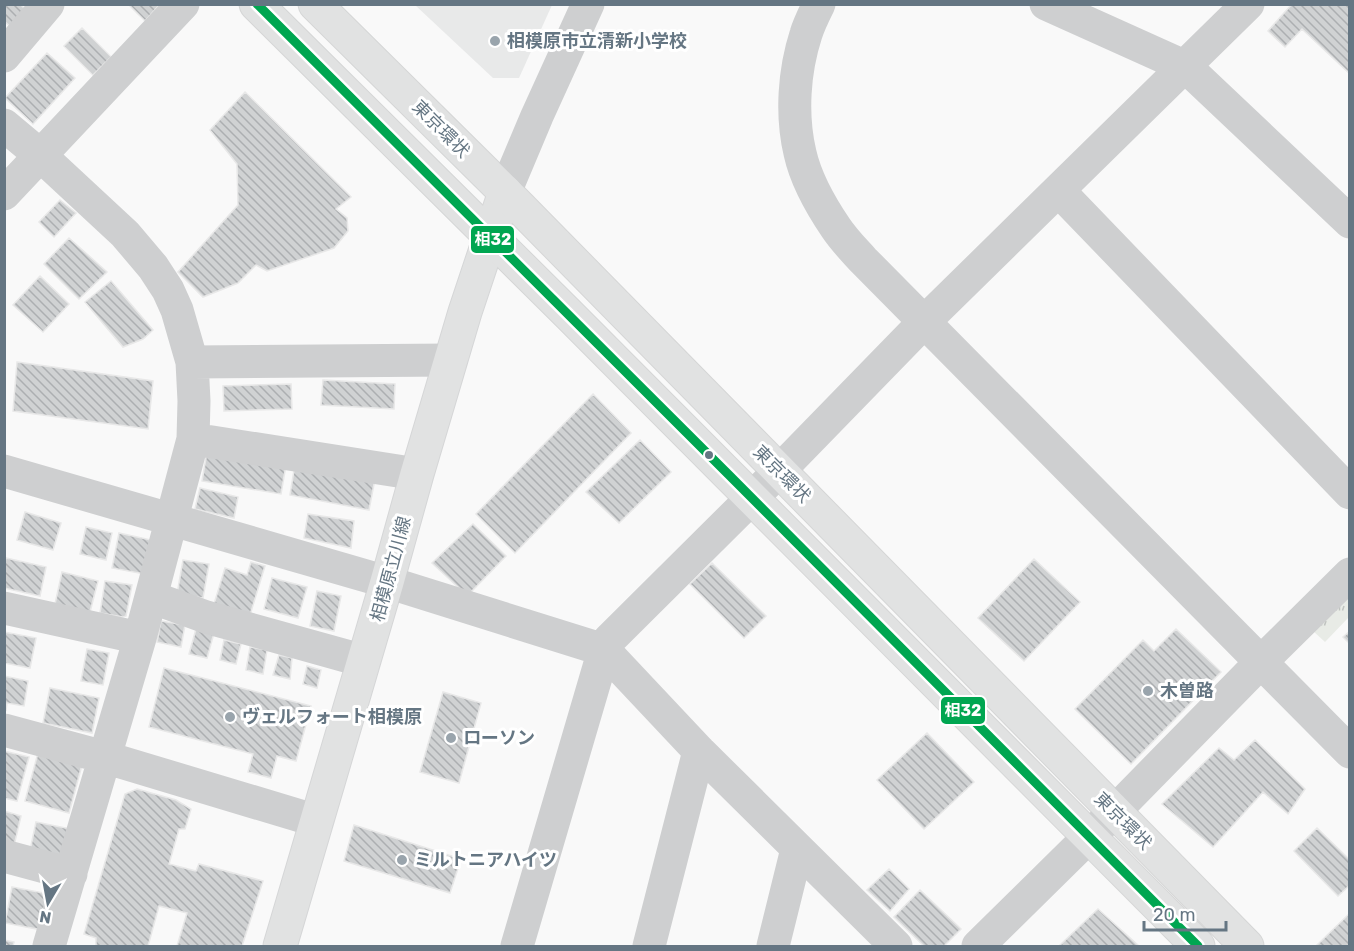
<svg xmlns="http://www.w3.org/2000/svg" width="1354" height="951" font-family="Rubik,'Noto Sans JP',sans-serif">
	<defs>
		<pattern id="park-tufts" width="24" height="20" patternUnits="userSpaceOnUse" patternTransform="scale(1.5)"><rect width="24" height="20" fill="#e8ebe6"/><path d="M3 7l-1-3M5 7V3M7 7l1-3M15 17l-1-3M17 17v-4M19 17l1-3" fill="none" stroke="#c0c3c0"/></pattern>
		<pattern id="building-back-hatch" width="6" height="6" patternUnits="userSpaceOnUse" patternTransform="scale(1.5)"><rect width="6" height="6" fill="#d0d2d3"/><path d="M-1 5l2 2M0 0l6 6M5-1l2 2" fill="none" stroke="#acafb1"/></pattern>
	</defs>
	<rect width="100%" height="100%" fill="#f9f9f9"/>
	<path fill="#e8e9e9" d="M 415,5 L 552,5 L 519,78 L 493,78 Z"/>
	<path fill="url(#park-tufts)" d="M 1349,592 L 1349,617 L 1325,642 L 1312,630 Z"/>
	<path fill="url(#building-back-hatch)" stroke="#e8e8e8" stroke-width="1.5" d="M 4,4 L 20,4 L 28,12 L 12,28 L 4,21 Z
		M 128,4 L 160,4 L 145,21 Z
		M 1292,4 L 1350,4 L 1350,74 L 1302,29 L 1285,47 L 1268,31 Z
		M 82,28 L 111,57 L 93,75 L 64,46 Z
		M 47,53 L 75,78 L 33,124 L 5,98 Z
		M 245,92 L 351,197 L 336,209 L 347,218 L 348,231 L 334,248 L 267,271 L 256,265 L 238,283 L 203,297 L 178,272 L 238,205 L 237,164 L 210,130 Z
		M 60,200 L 76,213 L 54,237 L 39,222 Z
		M 69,238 L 107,272 L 79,299 L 44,264 Z
		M 40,276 L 69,304 L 43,332 L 13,305 Z
		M 111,281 L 153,330 L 143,339 L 123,347 L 85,302 Z
		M 17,362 L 153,381 L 148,429 L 13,411 Z
		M 323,380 L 395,384 L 394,409 L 321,405 Z
		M 291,384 L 292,409 L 224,411 L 223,386 Z
		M 593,394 L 631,433 L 515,553 L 476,514 Z
		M 640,440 L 671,472 L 619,523 L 586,492 Z
		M 207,452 L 286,465 L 281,494 L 202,481 Z
		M 295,464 L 375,479 L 369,510 L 290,495 Z
		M 200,488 L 238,497 L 234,518 L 195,509 Z
		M 25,512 L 61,523 L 53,550 L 17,540 Z
		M 308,514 L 354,521 L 351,548 L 304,538 Z
		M 473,524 L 506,556 L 469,594 L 460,589 L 432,563 Z
		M 86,527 L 112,533 L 106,560 L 80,554 Z
		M 119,533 L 151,540 L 144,574 L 112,568 Z
		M 6,558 L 46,567 L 40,596 L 4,588 L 4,566 Z
		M 1034,559 L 1080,602 L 1024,661 L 978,618 Z
		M 183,560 L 209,564 L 203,598 L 177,594 Z
		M 251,562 L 265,566 L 250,615 L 214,604 L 225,568 L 247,575 Z
		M 712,563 L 766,616 L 744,638 L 690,584 Z
		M 62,572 L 98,581 L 90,612 L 55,604 Z
		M 272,578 L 307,587 L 298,618 L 264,609 Z
		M 105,581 L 132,585 L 126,616 L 123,617 L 100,613 Z
		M 317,591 L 341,596 L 334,631 L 310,626 Z
		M 161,621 L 185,625 L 181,647 L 157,642 Z
		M 196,629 L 214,633 L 207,658 L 189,654 Z
		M 1176,629 L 1221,672 L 1131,764 L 1075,709 L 1143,640 L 1154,651 Z
		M 1350,631 L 1350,644 L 1343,637 Z
		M 4,632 L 36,638 L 30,668 L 4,663 Z
		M 224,640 L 241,644 L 236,664 L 220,660 Z
		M 250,647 L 267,650 L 263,674 L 246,670 Z
		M 87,649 L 109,653 L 103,685 L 81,681 Z
		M 279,655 L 292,658 L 290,679 L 273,675 Z
		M 307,666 L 321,670 L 317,688 L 303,684 Z
		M 164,668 L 311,706 L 296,761 L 277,756 L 271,778 L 248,772 L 253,754 L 149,727 Z
		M 4,676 L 28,681 L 24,706 L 7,703 L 6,710 L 4,709 Z
		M 50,688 L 99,698 L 92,733 L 43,723 Z
		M 443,692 L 481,703 L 459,783 L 420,772 Z
		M 927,733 L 974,782 L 924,829 L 877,780 Z
		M 1255,740 L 1305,789 L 1288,814 L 1263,792 L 1213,847 L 1162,804 L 1219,748 L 1234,760 Z
		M 4,751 L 29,757 L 17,801 L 4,798 Z
		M 38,753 L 82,765 L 69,813 L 25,801 Z
		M 137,789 L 176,800 L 191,809 L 185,829 L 179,829 L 169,864 L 196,871 L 199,864 L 263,881 L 242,946 L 177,946 L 187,913 L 159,906 L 148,946 L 96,946 L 96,938 L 84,934 L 125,794 Z
		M 4,811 L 21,816 L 13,850 L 4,847 Z
		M 36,822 L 71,829 L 62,867 L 28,860 Z
		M 354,825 L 461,859 L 450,893 L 344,861 Z
		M 1317,828 L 1350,860 L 1350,885 L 1338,896 L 1294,851 Z
		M 889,869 L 909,889 L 890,911 L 867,890 Z
		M 12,887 L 49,894 L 42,930 L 5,923 Z
		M 920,890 L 961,929 L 944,946 L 924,946 L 894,917 Z
		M 1098,909 L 1139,946 L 1059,946 Z
		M 1350,913 L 1350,946 L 1316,946 Z
		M 4,940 L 14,942 L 13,946 L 4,946 Z"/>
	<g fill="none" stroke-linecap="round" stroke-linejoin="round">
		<defs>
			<path id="major" d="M 280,946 L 387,582 L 417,474 L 465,312 L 505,192"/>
			<path id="highway" d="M 256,4 C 572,316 886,631 1198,946
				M 315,4 L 505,192 L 1247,946"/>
		</defs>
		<use href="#major" stroke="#d5d6d7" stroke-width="35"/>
		<use href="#highway" stroke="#d5d6d6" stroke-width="35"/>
		<path stroke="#cecfd0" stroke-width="33" d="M 819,4 C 814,14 809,24 806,34 C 794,71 791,115 800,153 C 806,180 821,206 836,228 C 844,240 854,250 863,260 L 1350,752
			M 1046,4 L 1186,67 L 1350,222
			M 4,56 L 48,4
			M 4,125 L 41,156 L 125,234 L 153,267 L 168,290 L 177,310 L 192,362 L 194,401 L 193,439 L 140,638 L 49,946
			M 1059,191 L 1350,493
			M 505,192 L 537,116 L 588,4
			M 4,194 L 183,4
			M 192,362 L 451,360
			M 193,439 L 417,474
			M 4,471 L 387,582 L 604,650 L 699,751 L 896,946
			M 151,597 L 206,617 L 364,661
			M 4,608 L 140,638
			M 4,730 L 104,757 L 317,821
			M 4,856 L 71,874
			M 517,946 L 604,650 L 609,640 L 779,471 L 925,321 L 1248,4
			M 649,946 L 699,751
			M 773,946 L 797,849
			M 978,946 L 1114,812 L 1261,662 L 1350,574"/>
		<use href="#major" stroke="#e1e2e2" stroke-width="33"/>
		<use href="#highway" stroke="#e1e2e2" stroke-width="33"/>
		<defs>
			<path id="bus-1" d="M 257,4 L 728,474 L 1198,946"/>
		</defs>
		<use href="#bus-1" stroke="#fff" stroke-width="14"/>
		<use href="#bus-1" stroke="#00a651" stroke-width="9"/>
	</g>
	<g fill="#99a4ac" stroke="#fff" stroke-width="2">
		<circle cx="495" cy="41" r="6"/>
		<circle cx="1148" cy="691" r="6"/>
		<circle cx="230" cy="717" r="6"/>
		<circle cx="451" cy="738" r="6"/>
		<circle cx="402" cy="860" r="6"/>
	</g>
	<circle fill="#657683" stroke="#fff" stroke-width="2" cx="709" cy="455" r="5"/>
	<g text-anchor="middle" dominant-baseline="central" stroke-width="6" stroke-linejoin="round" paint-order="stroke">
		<g font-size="18" font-weight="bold" fill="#657683" stroke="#fff" text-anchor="start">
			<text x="507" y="41">相模原市立清新小学校</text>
			<text x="1160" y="691">木曽路</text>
			<text x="242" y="717">ヴェルフォート相模原</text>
			<text x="463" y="738">ローソン</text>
			<text x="414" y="860">ミルトニアハイツ</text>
		</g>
		<g font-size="18" fill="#657683" stroke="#fff">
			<text transform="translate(441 129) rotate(45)">東京環状</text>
			<text transform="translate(782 474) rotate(45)">東京環状</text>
			<text transform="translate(391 569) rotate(-75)">相模原立川線</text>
			<text transform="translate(1123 821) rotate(45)">東京環状</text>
		</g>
	</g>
	<g stroke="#fff" stroke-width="2">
		<rect x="470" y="225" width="45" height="29" rx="6" fill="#00a651"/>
		<rect x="940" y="696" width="46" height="29" rx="6" fill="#00a651"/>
	</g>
	<g font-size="16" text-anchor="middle" font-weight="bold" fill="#fff">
		<text x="493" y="245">相32</text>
		<text x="963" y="716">相32</text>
	</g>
	<rect width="1354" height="951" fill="none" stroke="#657683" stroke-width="12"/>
	<g transform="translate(48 903) rotate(190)" stroke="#ffffff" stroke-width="4.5" paint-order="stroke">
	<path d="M0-4.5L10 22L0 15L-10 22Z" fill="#657683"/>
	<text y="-9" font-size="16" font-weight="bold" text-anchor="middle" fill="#657683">N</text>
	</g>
	<path d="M1144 921v9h82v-9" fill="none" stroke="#657683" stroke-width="3"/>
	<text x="1153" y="921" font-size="18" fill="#657683" stroke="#ffffff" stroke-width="4.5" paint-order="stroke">20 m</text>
</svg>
